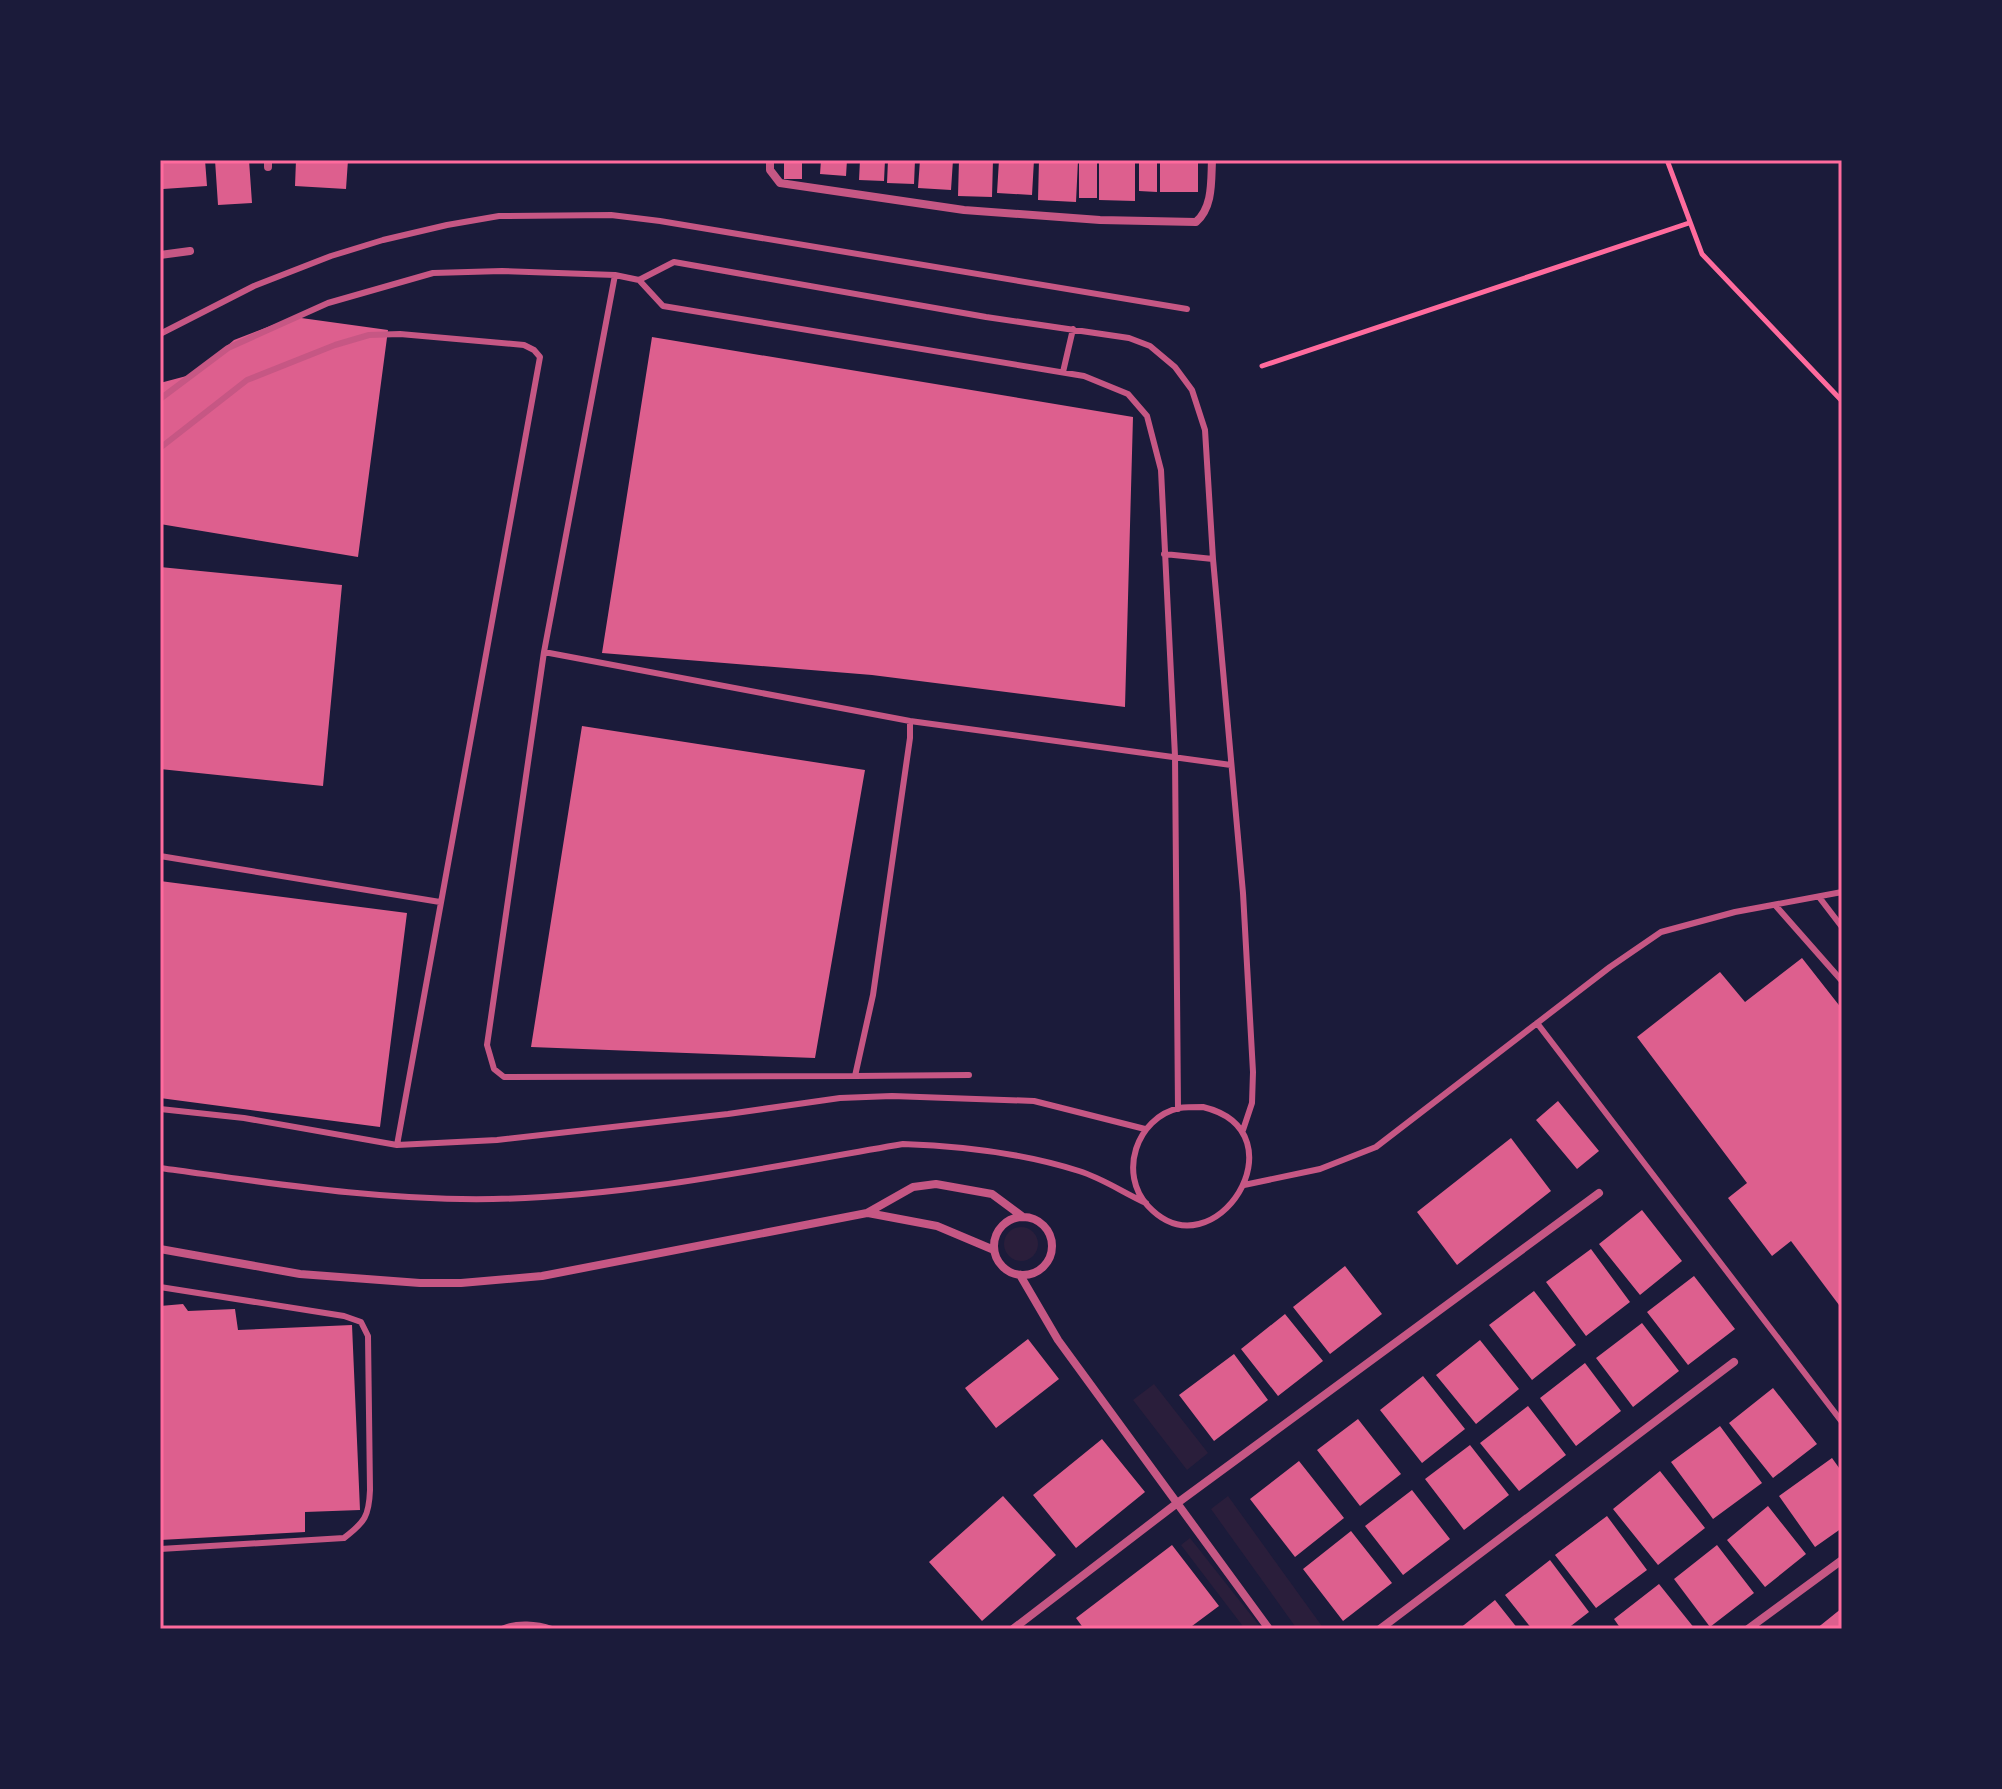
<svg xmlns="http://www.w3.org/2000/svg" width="2002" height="1789" font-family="Lora,serif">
	<rect width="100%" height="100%" fill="#1b1b3a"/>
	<path fill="#2a1e3b" d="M1004 1244a17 17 0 1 1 34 0a17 17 0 1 1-34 0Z
		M 1154,1384 L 1208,1453 L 1187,1470 L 1133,1400 Z
		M 1228,1496 L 1324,1629 L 1297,1629 L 1211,1509 Z
		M 1190,1538 L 1262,1629 L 1245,1629 L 1181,1545 Z"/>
	<path fill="#dd5f8e" d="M 162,160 L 205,160 L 207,186 L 163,189 Z
		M 215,160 L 249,160 L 252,203 L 218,205 Z
		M 296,160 L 348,160 L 346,189 L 295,186 Z
		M 784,160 L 802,160 L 802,179 L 784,179 Z
		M 821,160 L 847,160 L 846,176 L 820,174 Z
		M 860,160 L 885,160 L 884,181 L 859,180 Z
		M 888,160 L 915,160 L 914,184 L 887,183 Z
		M 920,160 L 953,160 L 951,190 L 918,188 Z
		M 959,160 L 993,160 L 992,197 L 958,196 Z
		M 999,160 L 1034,160 L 1032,195 L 997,193 Z
		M 1039,160 L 1078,160 L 1076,202 L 1038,200 Z
		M 1079,160 L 1097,160 L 1097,198 L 1079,198 Z
		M 1099,160 L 1135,160 L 1135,201 L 1099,200 Z
		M 1139,160 L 1157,160 L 1157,192 L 1139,191 Z
		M 1160,160 L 1198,160 L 1198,192 L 1160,192 Z
		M 294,317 L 388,330 L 358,557 L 160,524 L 160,383 L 194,374 L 234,340 Z
		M 652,337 L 1133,417 L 1125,707 L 872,675 L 602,653 Z
		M 160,567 L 342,585 L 323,786 L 160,769 Z
		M 582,726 L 865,770 L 815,1058 L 531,1047 Z
		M 160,881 L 407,913 L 380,1127 L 160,1098 Z
		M 1802,958 L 1842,1009 L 1842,1309 L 1791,1241 L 1772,1256 L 1728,1198 L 1747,1183 L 1637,1037 L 1720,972 L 1745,1002 Z
		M 1558,1101 L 1599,1151 L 1577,1169 L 1536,1120 Z
		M 1511,1138 L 1551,1191 L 1457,1265 L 1417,1212 Z
		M 1642,1210 L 1682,1261 L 1640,1295 L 1599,1244 Z
		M 1591,1249 L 1630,1302 L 1586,1336 L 1546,1282 Z
		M 1345,1266 L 1382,1314 L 1330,1354 L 1293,1307 Z
		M 1694,1276 L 1735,1329 L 1688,1365 L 1647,1312 Z
		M 1534,1291 L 1576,1345 L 1532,1380 L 1489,1325 Z
		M 183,1304 L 188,1311 L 235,1309 L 238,1330 L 352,1325 L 360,1510 L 305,1512 L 305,1532 L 160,1540 L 160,1306 Z
		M 1285,1314 L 1323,1361 L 1278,1396 L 1241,1349 Z
		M 1642,1323 L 1679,1371 L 1633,1407 L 1596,1358 Z
		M 1028,1339 L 1059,1379 L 996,1428 L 965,1388 Z
		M 1480,1340 L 1519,1389 L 1476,1424 L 1436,1375 Z
		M 1234,1354 L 1268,1400 L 1214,1441 L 1179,1395 Z
		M 1585,1363 L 1621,1411 L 1576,1446 L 1540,1398 Z
		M 1423,1376 L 1465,1429 L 1422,1463 L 1380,1410 Z
		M 1773,1388 L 1817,1444 L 1773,1478 L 1729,1423 Z
		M 1528,1406 L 1566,1455 L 1519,1491 L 1480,1443 Z
		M 1358,1419 L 1401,1474 L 1360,1506 L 1317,1450 Z
		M 1720,1426 L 1762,1483 L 1713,1519 L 1671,1462 Z
		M 1102,1439 L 1145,1492 L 1076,1548 L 1033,1495 Z
		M 1470,1445 L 1509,1495 L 1464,1530 L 1425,1479 Z
		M 1832,1458 L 1842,1472 L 1842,1528 L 1815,1547 L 1779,1496 Z
		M 1299,1461 L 1344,1518 L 1295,1557 L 1250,1499 Z
		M 1660,1471 L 1705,1528 L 1658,1565 L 1613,1509 Z
		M 1412,1490 L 1450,1539 L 1403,1575 L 1365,1526 Z
		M 1003,1496 L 1056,1555 L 982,1621 L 929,1562 Z
		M 1768,1506 L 1806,1554 L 1765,1587 L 1727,1540 Z
		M 1607,1516 L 1647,1570 L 1596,1608 L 1555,1555 Z
		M 1351,1531 L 1392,1583 L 1343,1621 L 1303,1569 Z
		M 1172,1545 L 1219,1606 L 1188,1629 L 1084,1629 L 1076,1618 Z
		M 1717,1545 L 1754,1593 L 1710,1627 L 1674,1579 Z
		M 1550,1560 L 1589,1612 L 1567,1629 L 1532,1629 L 1505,1595 Z
		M 1659,1584 L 1695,1629 L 1621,1629 L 1614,1619 Z
		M 1495,1600 L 1518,1629 L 1459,1629 Z
		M 1842,1608 L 1842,1629 L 1816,1629 Z"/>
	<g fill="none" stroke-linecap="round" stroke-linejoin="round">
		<path stroke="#ff6b9d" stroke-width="5" d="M 1667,160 L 1702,254 L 1842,401
			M 1262,366 L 1689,223"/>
		<path stroke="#c65784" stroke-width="6" d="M 615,275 L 544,652 L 487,1045 L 494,1069 L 504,1077 L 855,1076 L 873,995 L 910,738 L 910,721
			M 639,280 L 674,262 L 986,317 L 1129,338 L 1150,346 L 1175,367 L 1192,390 L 1205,430 L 1213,559 L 1243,893 L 1253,1072 L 1252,1103 L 1243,1130
			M 160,334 L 254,286 L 331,256 L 383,240 L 447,225 L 499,216 L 611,215 L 660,221 L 1187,309
			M 1063,372 L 1073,329
			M 160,399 L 228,348 L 328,303 L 433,273 L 502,271 L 615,275 L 639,280 L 663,306 L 1084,376 L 1128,394 L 1147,416 L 1161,470 L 1175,756 L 1178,1109
			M 160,448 L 247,380 L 335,345 L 369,335 L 400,334 L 524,345 L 534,350 L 540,357 L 397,1145
			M 1164,554 L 1213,559
			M 544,652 L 910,721 L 1231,765
			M 160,856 L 440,902
			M 1819,897 L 1842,927
			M 1775,905 L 1842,981
			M 1537,1023 L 1842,1422
			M 855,1076 L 969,1075
			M 1203,1107 C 1306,1132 1214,1277 1148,1206 C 1118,1174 1136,1118 1179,1108 C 1186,1107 1195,1107 1203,1107 Z
			M 160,1109 L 244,1118 L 397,1145 L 497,1140 L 728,1114 L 840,1098 L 892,1096 L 1034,1101 L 1145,1129
			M 160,1168 C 271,1183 381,1201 493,1199 C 631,1197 767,1167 903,1144 C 963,1146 1022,1153 1079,1171 C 1102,1178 1124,1193 1146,1203
			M 1244,1185 L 1320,1169 L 1376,1147 L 1610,967 L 1661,932 L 1735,912 L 1842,892
			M 160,1287 L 344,1316 L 361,1322 L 368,1336 L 370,1490 C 369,1516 365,1522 344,1538 L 160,1549
			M 502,1629 C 517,1622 537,1624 552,1629"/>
		<path stroke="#c65784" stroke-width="8" d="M 268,160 L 268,167
			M 770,160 L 770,170 L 780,183 L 964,210 L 1100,220 L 1196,222 C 1213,207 1211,182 1212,160
			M 160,255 L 190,251
			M 868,1213 L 937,1226 L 994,1250
			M994 1246a29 29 0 1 1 58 0a29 29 0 1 1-58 0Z
			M 160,1249 L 300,1274 L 420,1283 L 461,1283 L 542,1276 L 867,1213 L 913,1187 L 936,1184 L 992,1194 L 1023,1217
			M 1020,1275 L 1058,1340 L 1269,1629
			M 1013,1629 L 1176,1504 L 1599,1193
			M 1380,1629 L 1734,1362
			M 1748,1629 L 1842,1560"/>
	</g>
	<rect width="2002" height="1789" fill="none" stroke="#1b1b3a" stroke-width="324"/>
	<rect x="162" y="162" width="1678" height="1465" fill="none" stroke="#ff6b9d" stroke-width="3"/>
</svg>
